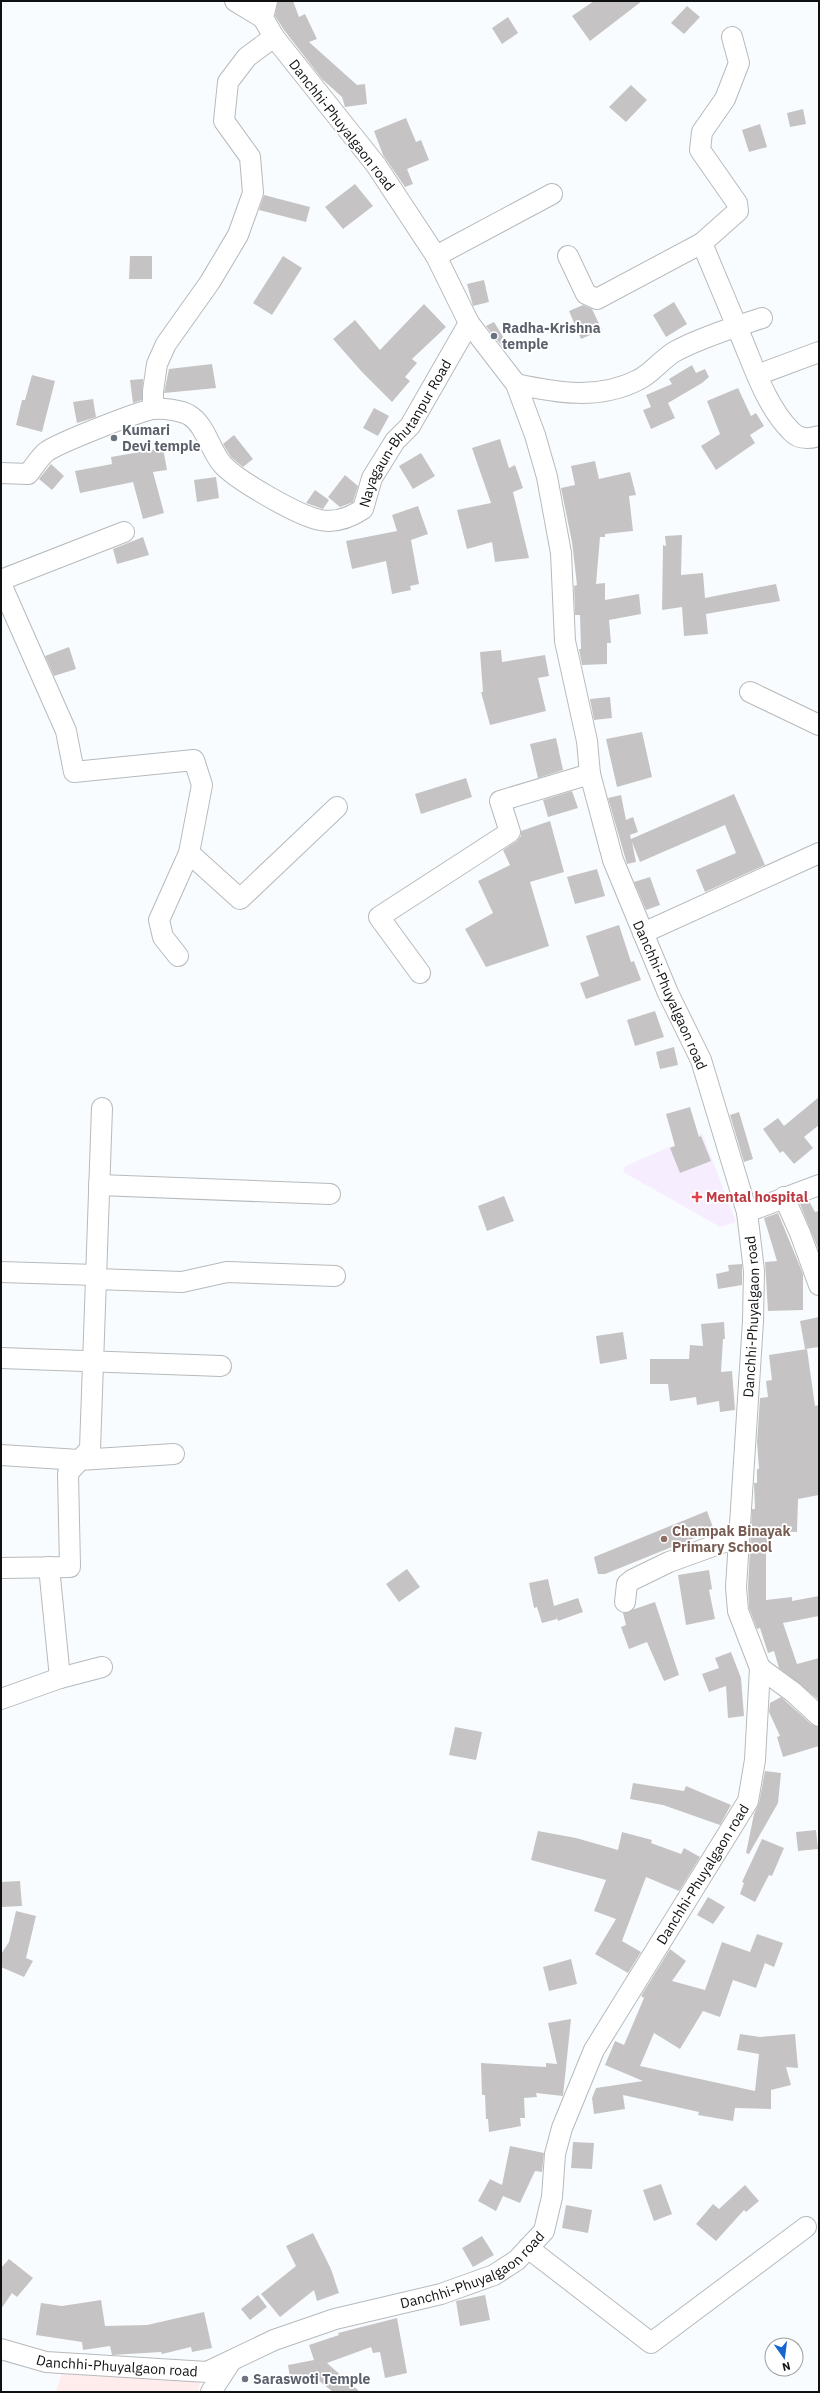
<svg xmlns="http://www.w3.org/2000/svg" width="820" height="2393" font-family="'IBM Plex Sans',sans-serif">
	<rect width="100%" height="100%" fill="#f9fcfe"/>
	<path fill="#feedec" d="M 63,2369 L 201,2379 L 198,2392 L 56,2392 Z"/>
	<path fill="#f6eeff" d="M 702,1133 L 736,1222 L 720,1227 L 623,1172 L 625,1166 Z"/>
	<path fill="#c6c3c5" d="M 278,1 L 293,1 L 299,17 L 305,14 L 317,39 L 309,42 L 357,85 L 365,84 L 367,104 L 345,107 L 342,97 L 322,79 L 284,30 L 275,16 Z
		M 594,1 L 642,1 L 590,41 L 572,16 Z
		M 687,6 L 700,17 L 684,34 L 671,23 Z
		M 508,17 L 518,33 L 502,44 L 492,28 Z
		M 631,85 L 647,100 L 626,122 L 609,107 Z
		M 803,109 L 806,124 L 790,127 L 787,113 Z
		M 406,118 L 416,142 L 421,140 L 429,160 L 407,169 L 413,184 L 405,187 L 383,155 L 374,131 Z
		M 760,124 L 767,147 L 749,152 L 742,130 Z
		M 355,184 L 373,206 L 343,229 L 325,207 Z
		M 264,195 L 310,207 L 306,222 L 259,210 Z
		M 130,256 L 152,256 L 152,279 L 129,279 Z
		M 283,256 L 302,268 L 272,315 L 253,303 Z
		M 484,280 L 489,302 L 473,306 L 467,284 Z
		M 674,302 L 687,324 L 666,337 L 653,315 Z
		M 424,304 L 446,327 L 412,359 L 417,363 L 405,377 L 410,381 L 392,402 L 362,372 L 333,339 L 355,320 L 380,350 Z
		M 583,305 L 592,309 L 602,330 L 581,339 L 569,311 Z
		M 494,322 L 507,343 L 502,346 L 486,326 Z
		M 212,364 L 216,388 L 164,393 L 169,369 Z
		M 692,365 L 696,373 L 705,369 L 709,377 L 702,383 L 668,403 L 675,418 L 651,429 L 643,410 L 651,407 L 646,395 L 672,384 L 669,379 Z
		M 32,375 L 55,381 L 42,432 L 16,425 L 22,400 L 25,400 Z
		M 143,379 L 142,400 L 133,403 L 130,380 Z
		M 738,388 L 751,416 L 756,413 L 764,426 L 750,435 L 755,443 L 716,470 L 701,446 L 720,434 L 707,401 Z
		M 93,399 L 96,417 L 77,423 L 73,402 Z
		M 374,408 L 389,416 L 378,436 L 363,428 Z
		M 234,435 L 253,459 L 243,467 L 231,457 L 223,444 Z
		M 500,439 L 509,468 L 515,465 L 523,488 L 513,492 L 529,558 L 495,562 L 492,542 L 467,549 L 457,510 L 491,503 L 472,448 Z
		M 163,448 L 167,470 L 153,472 L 164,513 L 143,519 L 133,482 L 80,493 L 75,471 L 112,464 L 111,457 Z
		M 421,453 L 435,476 L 413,489 L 399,466 Z
		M 595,461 L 599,479 L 630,472 L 636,495 L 629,496 L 633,531 L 605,534 L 605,537 L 600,537 L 596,584 L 605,583 L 605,600 L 639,594 L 641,614 L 609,620 L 611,643 L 607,643 L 607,664 L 582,665 L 579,649 L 581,649 L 580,615 L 575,615 L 574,586 L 577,585 L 572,542 L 561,488 L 575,485 L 571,466 Z
		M 51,464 L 64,476 L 52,490 L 39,479 Z
		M 345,475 L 358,486 L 353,502 L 340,507 L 328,497 Z
		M 216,477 L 219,498 L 197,502 L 194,480 Z
		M 315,490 L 329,500 L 323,509 L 306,503 Z
		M 418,506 L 428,534 L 411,540 L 419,584 L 410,586 L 411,590 L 392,594 L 386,561 L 352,569 L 346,541 L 397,531 L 392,515 Z
		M 682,535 L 681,575 L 703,573 L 705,598 L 776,584 L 780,601 L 706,614 L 708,634 L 684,636 L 682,607 L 662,610 L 663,545 L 666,546 L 665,536 Z
		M 143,537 L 149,555 L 117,564 L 113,549 Z
		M 69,647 L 76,669 L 54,676 L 45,656 Z
		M 501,650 L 502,662 L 545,655 L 549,676 L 538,678 L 546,711 L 490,725 L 481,692 L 483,692 L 480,652 Z
		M 610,697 L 612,718 L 594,720 L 590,699 Z
		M 642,732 L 652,777 L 617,787 L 606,739 Z
		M 556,738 L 563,770 L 538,778 L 530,744 Z
		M 466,778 L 472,797 L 421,814 L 415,794 Z
		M 572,791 L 578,808 L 548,817 L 543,800 Z
		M 734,794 L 765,865 L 705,892 L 696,870 L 736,853 L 725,825 L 640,862 L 632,842 L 636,862 L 627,864 L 608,798 L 621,795 L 626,820 L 633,817 L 638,832 L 630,835 L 631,839 Z
		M 550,821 L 564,872 L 530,882 L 549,946 L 486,967 L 465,929 L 493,913 L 478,881 L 510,865 L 503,850 L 517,841 L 521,836 L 521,831 Z
		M 597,869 L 605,896 L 575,904 L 567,877 Z
		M 650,877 L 660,905 L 646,910 L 634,882 Z
		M 619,925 L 631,962 L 634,961 L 641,980 L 586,999 L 580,983 L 599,976 L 586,936 Z
		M 655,1011 L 664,1037 L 635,1046 L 627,1020 Z
		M 674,1047 L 678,1065 L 660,1069 L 656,1052 Z
		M 819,1097 L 819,1125 L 804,1137 L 813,1148 L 794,1164 L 783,1151 L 780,1153 L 763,1129 L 778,1118 L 784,1126 Z
		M 690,1107 L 699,1137 L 701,1136 L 711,1161 L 680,1173 L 670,1148 L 675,1146 L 666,1114 Z
		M 739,1112 L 753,1159 L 744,1162 L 730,1115 Z
		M 504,1196 L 514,1221 L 487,1231 L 478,1206 Z
		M 809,1201 L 815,1212 L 819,1211 L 819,1251 L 800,1204 Z
		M 778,1213 L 803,1274 L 803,1310 L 768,1311 L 765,1262 L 777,1261 L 764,1218 Z
		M 742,1264 L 742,1285 L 718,1289 L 716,1274 L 729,1271 L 728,1265 Z
		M 819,1317 L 819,1347 L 805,1349 L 800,1321 Z
		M 724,1322 L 725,1339 L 723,1339 L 721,1372 L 732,1371 L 735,1410 L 720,1412 L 719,1401 L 697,1405 L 696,1397 L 670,1401 L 668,1384 L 650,1384 L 650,1359 L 689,1359 L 690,1345 L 703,1346 L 701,1324 Z
		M 623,1332 L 627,1359 L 600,1364 L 596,1336 Z
		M 807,1349 L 815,1406 L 819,1405 L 819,1495 L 798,1499 L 797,1532 L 771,1531 L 770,1547 L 766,1547 L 766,1600 L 792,1597 L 792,1601 L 819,1596 L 819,1616 L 783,1623 L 797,1664 L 819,1658 L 819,1700 L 779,1668 L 774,1651 L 768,1653 L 760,1628 L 757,1629 L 749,1608 L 748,1587 L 752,1509 L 755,1509 L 754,1483 L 757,1483 L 757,1469 L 759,1469 L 757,1442 L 760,1398 L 768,1397 L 766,1381 L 772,1380 L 769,1355 Z
		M 707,1511 L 714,1530 L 605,1574 L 598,1574 L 594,1557 Z
		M 407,1569 L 420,1587 L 399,1602 L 386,1584 Z
		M 709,1570 L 712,1589 L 709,1590 L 715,1619 L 686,1625 L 678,1575 Z
		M 548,1579 L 554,1606 L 578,1598 L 583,1612 L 558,1621 L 556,1615 L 557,1619 L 542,1623 L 537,1607 L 534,1608 L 529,1583 Z
		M 655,1602 L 679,1675 L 664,1681 L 647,1642 L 629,1649 L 621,1627 L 626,1625 L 623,1613 Z
		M 731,1652 L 741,1678 L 744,1716 L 728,1718 L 726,1686 L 709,1692 L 702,1674 L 719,1668 L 715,1658 Z
		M 781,1697 L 811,1724 L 819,1727 L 819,1746 L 783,1757 L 777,1737 L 780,1736 L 769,1712 L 770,1703 Z
		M 455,1727 L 482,1732 L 476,1760 L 449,1755 Z
		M 765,1771 L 781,1773 L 778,1803 L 749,1854 L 746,1853 L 754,1814 L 759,1803 Z
		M 633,1783 L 684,1791 L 686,1786 L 731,1805 L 720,1825 L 663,1805 L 630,1799 Z
		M 816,1830 L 818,1849 L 798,1851 L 796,1832 Z
		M 538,1831 L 576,1838 L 618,1850 L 622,1832 L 652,1840 L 651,1843 L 681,1854 L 684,1848 L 700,1857 L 679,1891 L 646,1877 L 622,1941 L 641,1952 L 628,1973 L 595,1954 L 616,1919 L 594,1911 L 606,1880 L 531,1860 Z
		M 762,1839 L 784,1848 L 772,1876 L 769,1875 L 755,1902 L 740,1894 L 744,1883 L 742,1882 Z
		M 20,1881 L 22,1906 L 1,1907 L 1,1882 Z
		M 708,1897 L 725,1907 L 713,1924 L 697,1915 Z
		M 16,1911 L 36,1916 L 26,1958 L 33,1961 L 24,1977 L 1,1967 L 1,1954 L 9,1942 Z
		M 757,1934 L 783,1943 L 774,1967 L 765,1963 L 756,1988 L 733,1980 L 720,2017 L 703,2011 L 680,2049 L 654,2033 L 640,2066 L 755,2091 L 759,2054 L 737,2050 L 740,2034 L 760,2037 L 795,2034 L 798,2068 L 786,2067 L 791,2085 L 771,2090 L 771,2109 L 735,2108 L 733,2121 L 698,2115 L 699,2112 L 623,2095 L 625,2109 L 594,2114 L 592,2098 L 596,2088 L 643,2081 L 605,2065 L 615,2041 L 624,2045 L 644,1998 L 641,1996 L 670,1949 L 686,1961 L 672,1981 L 705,1990 L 722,1942 L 750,1952 Z
		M 571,1959 L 577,1984 L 549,1991 L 543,1967 Z
		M 571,2019 L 563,2096 L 536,2093 L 537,2097 L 524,2098 L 525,2118 L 520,2118 L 521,2126 L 489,2132 L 488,2119 L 486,2119 L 485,2095 L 482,2095 L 481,2063 L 546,2067 L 546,2063 L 557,2064 L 548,2023 Z
		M 573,2142 L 594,2143 L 592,2169 L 571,2168 Z
		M 510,2146 L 544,2153 L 542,2172 L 535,2171 L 520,2203 L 503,2196 L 496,2211 L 478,2201 L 490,2179 L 502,2185 Z
		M 661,2184 L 672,2214 L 654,2221 L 643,2190 Z
		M 745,2185 L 759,2201 L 746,2212 L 744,2210 L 716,2241 L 696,2224 L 713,2204 L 719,2209 Z
		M 566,2205 L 592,2210 L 588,2233 L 562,2228 Z
		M 313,2233 L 331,2269 L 339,2293 L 317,2301 L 314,2290 L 280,2317 L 261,2294 L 296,2266 L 286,2246 Z
		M 482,2236 L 494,2255 L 473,2267 L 462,2248 Z
		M 9,2259 L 33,2278 L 17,2297 L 12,2293 L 1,2309 L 1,2268 Z
		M 258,2295 L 267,2307 L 250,2320 L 241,2309 Z
		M 485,2295 L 490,2320 L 460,2326 L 456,2301 Z
		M 101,2300 L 105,2326 L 147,2325 L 204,2312 L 212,2348 L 192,2352 L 191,2347 L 162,2354 L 161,2352 L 112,2355 L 110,2346 L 83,2350 L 82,2342 L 36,2335 L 41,2303 L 62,2306 Z
		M 397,2318 L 407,2373 L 385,2378 L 380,2352 L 373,2353 L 371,2347 L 327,2363 L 360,2392 L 333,2392 L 318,2380 L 291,2384 L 288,2365 L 314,2360 L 309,2345 L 339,2335 L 338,2333 Z"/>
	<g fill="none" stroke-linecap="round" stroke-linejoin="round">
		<defs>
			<g id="minor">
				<path d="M 235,1 L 263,18"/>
				<path d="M 732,37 L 739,63 L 725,99 L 702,132 L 700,150 L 737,203 L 738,211 L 702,243 C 715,275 729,307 742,339 C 755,370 767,407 791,431 C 799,440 809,439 819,436"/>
				<path d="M 436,256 L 552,194"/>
				<path d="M 568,256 L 586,294 L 597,299 L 702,243"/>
				<path d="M 757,375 L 819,352"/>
				<path d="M 516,384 C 557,393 599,400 638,380 C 651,374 661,360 674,352 C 699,338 735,327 762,318"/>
				<path d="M 153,409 L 153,391 L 157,364 L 166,344 L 210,282 L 238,235 L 253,193 L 250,157 L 224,121 L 228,82 L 247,57 L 274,37"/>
				<path id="s1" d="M 1,473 L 28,474 C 34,467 39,458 46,452 C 58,443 137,412 153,409 C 163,408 180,410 189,415 C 206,425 210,451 223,465 C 238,481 299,516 320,520 C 335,523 351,517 363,509 L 372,478 L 395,441 L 410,426 L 469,323"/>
				<path d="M 1,580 L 124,532"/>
				<path d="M 1,584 L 66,731 L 74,772 L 194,760 L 202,785 L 189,853 L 159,920 L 163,937 L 178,956"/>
				<path d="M 750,692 L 819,725"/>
				<path d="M 189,853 L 240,899 L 337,807"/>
				<path d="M 643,933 L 819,853"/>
				<path d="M 420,973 L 379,917 L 510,832 L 500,801 L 590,774"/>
				<path d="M 99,1185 L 330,1194"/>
				<path d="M 784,1197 L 800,1233 L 819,1285"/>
				<path d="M 747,1212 L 819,1185"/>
				<path d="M 1,1272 L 96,1275"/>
				<path d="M 96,1279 L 182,1282 L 227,1272 L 335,1276"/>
				<path d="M 1,1358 L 221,1366"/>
				<path d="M 1,1455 L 79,1460 L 174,1454"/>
				<path d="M 49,1567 L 60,1678"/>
				<path d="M 1,1568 L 70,1567 L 68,1473 L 90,1449 L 102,1108"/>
				<path d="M 625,1602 L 627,1584 L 632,1580 L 669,1562 L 738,1537"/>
				<path d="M 760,1668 L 793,1692 L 819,1716"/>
				<path d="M 1,1699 L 60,1678 L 102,1667"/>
				<path d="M 528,2248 L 651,2343 L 806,2227"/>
				<path id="s2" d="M 1,2349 L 46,2362 L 207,2372 L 274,2340 L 335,2319 L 441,2294 L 494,2275 L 517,2260 L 544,2231 L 552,2197 L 555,2154 L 562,2128 L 594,2050 L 748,1801 L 755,1760 L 760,1668 L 738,1611 L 736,1587 L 753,1321 L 754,1271 L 747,1212 L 701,1060 L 668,993 L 613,860 L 590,774 L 587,741 L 565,641 L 561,553 L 547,477 L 535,435 L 516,384 L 469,323 L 436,256 L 376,165 L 274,37 L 263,18 L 267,1"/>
				<path d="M 211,2392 L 231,2361"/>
			</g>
		</defs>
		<use href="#minor" stroke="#b7babc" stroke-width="22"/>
		<use href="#minor" stroke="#fff" stroke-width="20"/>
	</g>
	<g fill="#6b7280" stroke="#fff" stroke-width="1.5">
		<circle cx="494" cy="336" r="4"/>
		<circle cx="114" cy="438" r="4"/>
		<circle cx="245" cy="2379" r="4"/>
	</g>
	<path fill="#e0444e" stroke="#fff" stroke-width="1.5" d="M695 1191h4v4h4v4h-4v4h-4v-4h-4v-4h4z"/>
	<circle fill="#8d6e63" stroke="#fff" stroke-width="1.5" cx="664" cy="1539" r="4"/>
	<g text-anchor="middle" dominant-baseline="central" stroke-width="3.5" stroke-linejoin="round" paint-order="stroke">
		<g font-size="14" fill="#0f1011" stroke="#fff">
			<text transform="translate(342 125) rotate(52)">Danchhi-Phuyalgaon road</text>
			<text stroke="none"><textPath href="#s1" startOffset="514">Nayagaun-Bhutanpur Road</textPath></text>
			<text transform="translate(670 995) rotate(66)">Danchhi-Phuyalgaon road</text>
			<text stroke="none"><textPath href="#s2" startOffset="1551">Danchhi-Phuyalgaon road</textPath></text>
			<text stroke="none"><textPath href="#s2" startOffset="975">Danchhi-Phuyalgaon road</textPath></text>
			<text stroke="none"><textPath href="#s2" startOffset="495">Danchhi-Phuyalgaon road</textPath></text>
			<text stroke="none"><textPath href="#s2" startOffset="118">Danchhi-Phuyalgaon road</textPath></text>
		</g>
		<g font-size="14" font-weight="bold" fill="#5b616d" stroke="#fff" text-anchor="start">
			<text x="502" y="328">Radha-Krishna<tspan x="502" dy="16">temple</tspan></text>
			<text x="122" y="430">Kumari<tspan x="122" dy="16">Devi temple</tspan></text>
			<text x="253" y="2379">Saraswoti Temple</text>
		</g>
		<g font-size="14" font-weight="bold" fill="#be3a42" stroke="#fff" text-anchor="start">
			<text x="706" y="1197">Mental hospital</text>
		</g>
		<g font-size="14" font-weight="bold" fill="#785e54" stroke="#fff" text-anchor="start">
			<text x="672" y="1531">Champak Binayak<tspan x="672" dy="16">Primary School</tspan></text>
		</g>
	</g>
	<rect width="820" height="2393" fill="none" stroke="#0f1011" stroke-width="4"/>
	<g transform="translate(784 2357) rotate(166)"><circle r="19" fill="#ffffff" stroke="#9f9fa0"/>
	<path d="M0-3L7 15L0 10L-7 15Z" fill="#1766d0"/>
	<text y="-6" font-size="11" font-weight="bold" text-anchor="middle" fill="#0f1011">N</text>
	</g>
</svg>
